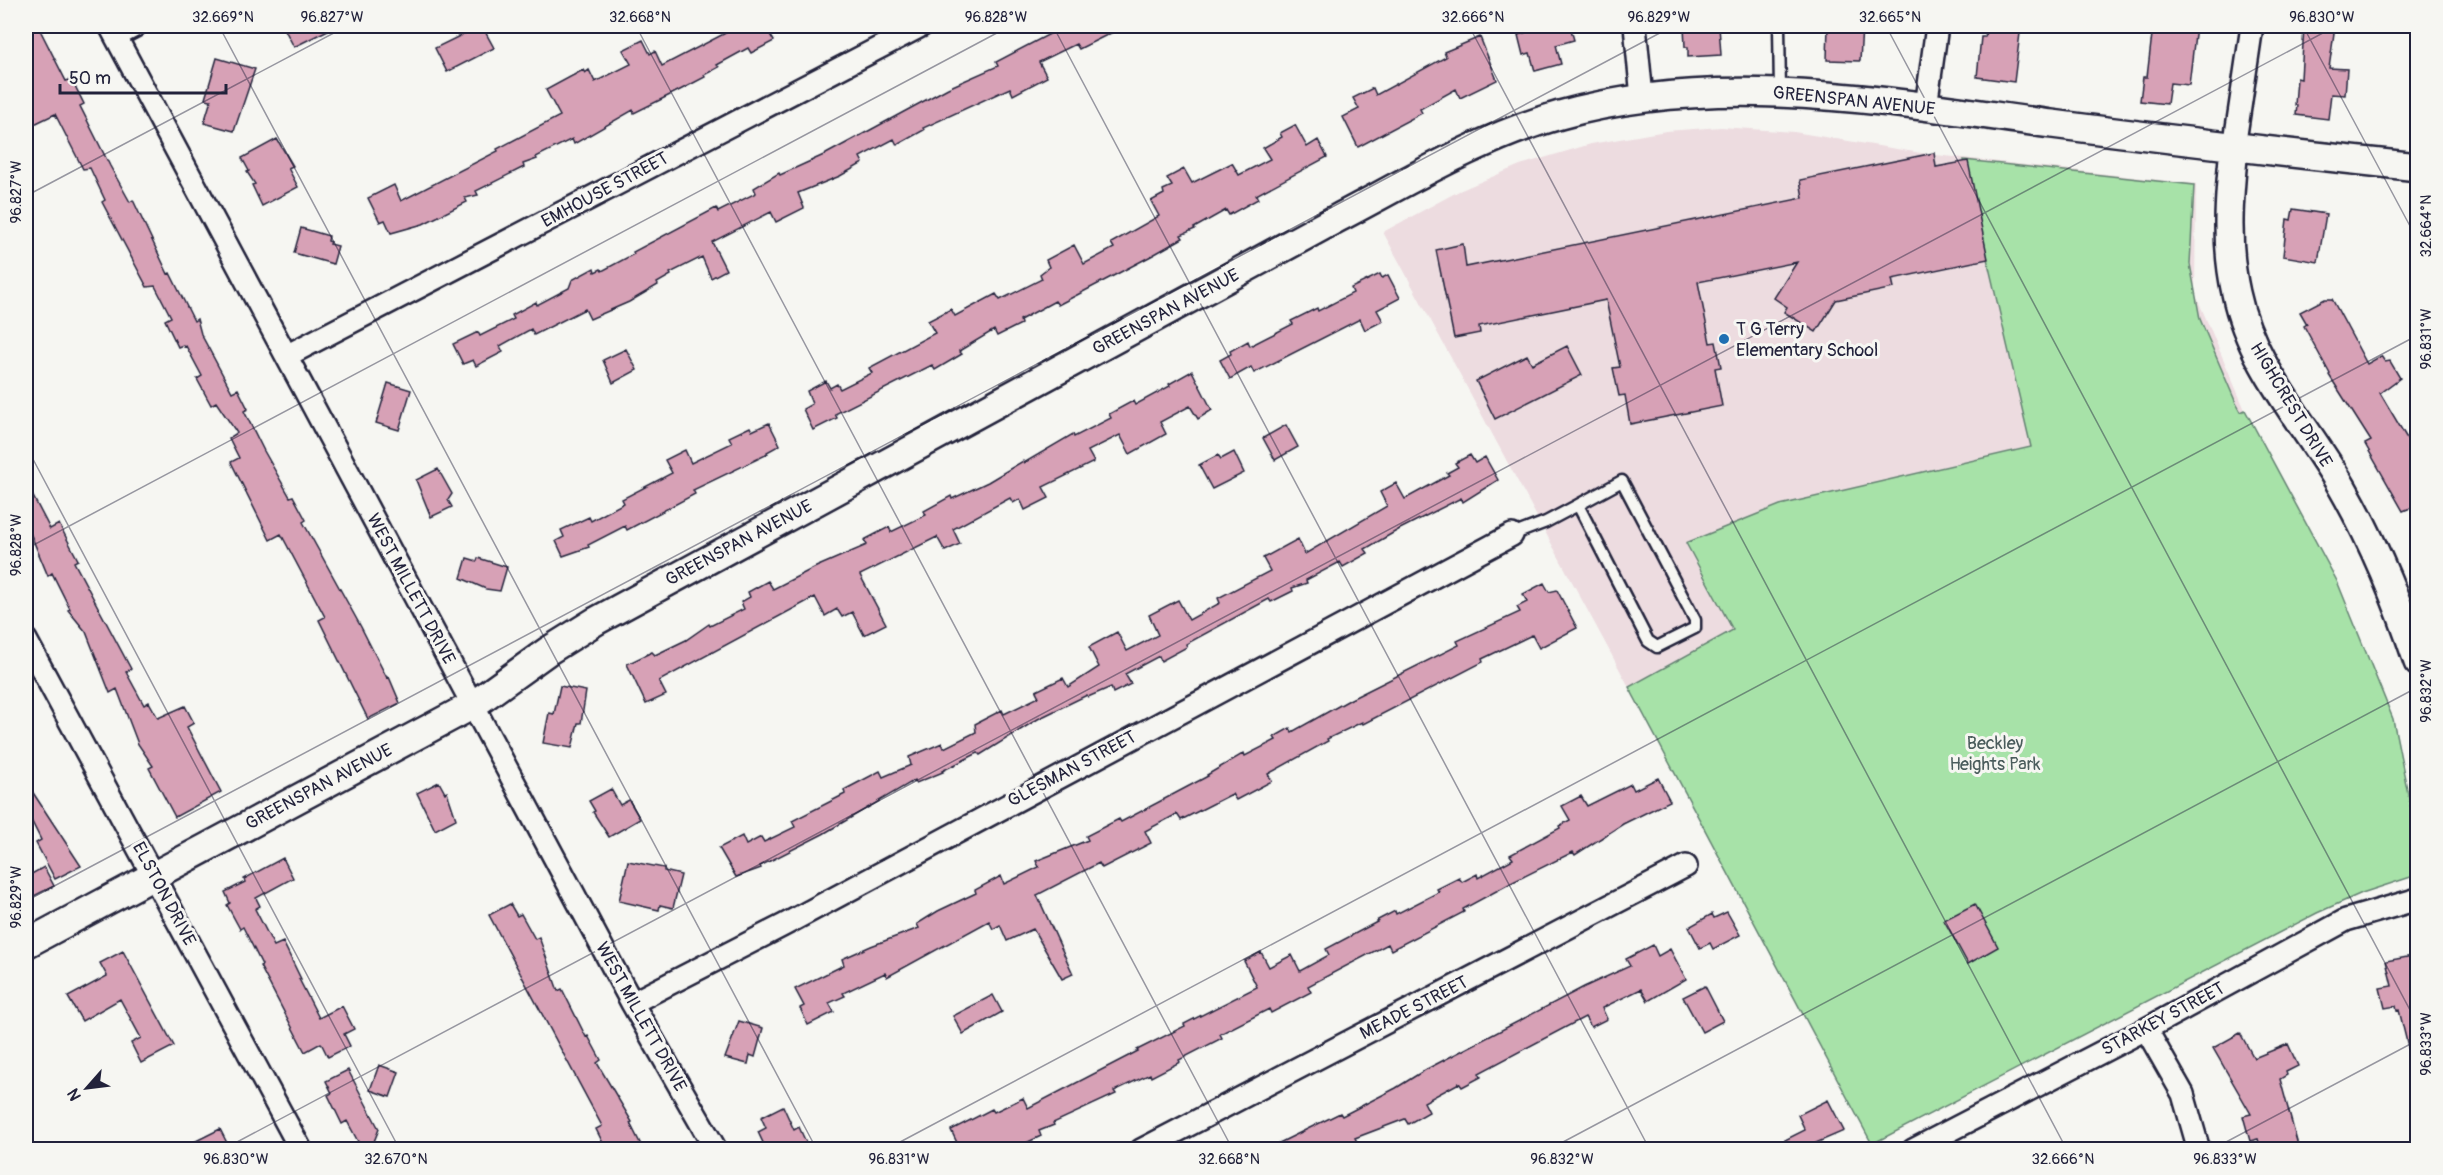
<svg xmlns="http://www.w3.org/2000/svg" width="2443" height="1175" font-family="Pangolin,sans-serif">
	<rect width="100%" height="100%" fill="#f6f6f2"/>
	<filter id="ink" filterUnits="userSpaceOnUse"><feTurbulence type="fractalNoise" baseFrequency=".0167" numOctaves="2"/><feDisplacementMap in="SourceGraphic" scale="12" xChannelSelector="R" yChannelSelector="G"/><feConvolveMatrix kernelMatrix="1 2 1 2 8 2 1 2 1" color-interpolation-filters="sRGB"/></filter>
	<g filter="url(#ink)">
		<path fill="#eddce0" d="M 1721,127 L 1794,132 L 1927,154 L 2196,184 L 2195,293 L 2245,410 L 1696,702 L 1675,662 L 1629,687 L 1383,232 L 1459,191 L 1520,165 L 1591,144 L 1666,131 Z"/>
		<path fill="#a7e2a8" stroke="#648272" stroke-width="1.5" d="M 1964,160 L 2194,185 L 2190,264 L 2200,319 L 2236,403 L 2241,412 L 2245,410 L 2337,581 L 2393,719 L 2417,839 L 2417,875 L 2362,893 L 2317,913 L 1872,1144 L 1629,687 L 1733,630 L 1686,543 L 1780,505 L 2031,447 Z"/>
		<path fill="#d7a1b6" stroke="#22223b" stroke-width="1.5" d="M 26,26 L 38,26 L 66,81 L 69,80 L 71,85 L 74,84 L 84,104 L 80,106 L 110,166 L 130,202 L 133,200 L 168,274 L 170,273 L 194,321 L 197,319 L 201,334 L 232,392 L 238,389 L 248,409 L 244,411 L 264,451 L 290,497 L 293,496 L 306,520 L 303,522 L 361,627 L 387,678 L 389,677 L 400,703 L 368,719 L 319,620 L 325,617 L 281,534 L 270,540 L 231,462 L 239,458 L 229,438 L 237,433 L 216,402 L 211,405 L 197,379 L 202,376 L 186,346 L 184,347 L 183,345 L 178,347 L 165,320 L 171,317 L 155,286 L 147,287 L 102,202 L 105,200 L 90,168 L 83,169 L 55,114 L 26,128 Z
			M 283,26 L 336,26 L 294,47 Z
			M 480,26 L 482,26 L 494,48 L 447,72 L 435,48 Z
			M 739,26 L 765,26 L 774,41 L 751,53 L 748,48 L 717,65 L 719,67 L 704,75 L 705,77 L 680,90 L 634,113 L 633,110 L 574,144 L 572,139 L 536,157 L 537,159 L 523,164 L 524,167 L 476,191 L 478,195 L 465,198 L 467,202 L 423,224 L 391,233 L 385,220 L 380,222 L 368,198 L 394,185 L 401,201 L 498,151 L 497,149 L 560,116 L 546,90 L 583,70 L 585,73 L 589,70 L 595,82 L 631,64 L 623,50 L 643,40 L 650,54 L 655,51 L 662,66 Z
			M 1065,26 L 1125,26 L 1079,49 L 1076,44 L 1039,62 L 1047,77 L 1013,95 L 1010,88 L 923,128 L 924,130 L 897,145 L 894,139 L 860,157 L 863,163 L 840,176 L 798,193 L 804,208 L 776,222 L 771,212 L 712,242 L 726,270 L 711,278 L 702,257 L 670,273 L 671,275 L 657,283 L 658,285 L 629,302 L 590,319 L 585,309 L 534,335 L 531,329 L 500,346 L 503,352 L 476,366 L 473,360 L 463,364 L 453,344 L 478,332 L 480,336 L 514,319 L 512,315 L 536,302 L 537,305 L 569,288 L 572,280 L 594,268 L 595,272 L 601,269 L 602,271 L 634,254 L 633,252 L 716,208 L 718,212 L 756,193 L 754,188 L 779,173 L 780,175 L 826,154 L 948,88 L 998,66 L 996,62 Z
			M 1529,26 L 1570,26 L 1574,40 L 1556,45 L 1561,64 L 1535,71 L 1530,53 L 1523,55 L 1518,35 L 1530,31 Z
			M 1684,26 L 1719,26 L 1721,55 L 1688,57 L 1688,47 L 1685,47 Z
			M 1828,26 L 1862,26 L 1860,61 L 1827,60 Z
			M 2153,26 L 2196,26 L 2189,85 L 2170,83 L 2167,104 L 2140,101 L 2143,77 L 2147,77 Z
			M 2304,26 L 2335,26 L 2329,68 L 2347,69 L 2345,95 L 2331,94 L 2328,119 L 2296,115 L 2297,105 L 2295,105 L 2297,78 L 2301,79 Z
			M 1986,29 L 2020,33 L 2014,82 L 1977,77 L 1981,37 L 1985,37 Z
			M 1480,37 L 1497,80 L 1460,98 L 1456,89 L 1420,109 L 1422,113 L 1358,147 L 1343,117 L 1359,109 L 1353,98 L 1373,88 L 1376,95 L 1446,57 L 1444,52 Z
			M 217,58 L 255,69 L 234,131 L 204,123 L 211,100 L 205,99 Z
			M 1295,125 L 1307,147 L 1318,140 L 1327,157 L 1256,195 L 1258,199 L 1229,215 L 1226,210 L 1194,228 L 1195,229 L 1181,235 L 1183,238 L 1153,255 L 1058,305 L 1055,301 L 1020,320 L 1021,324 L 997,336 L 994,330 L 959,351 L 962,354 L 935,370 L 932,365 L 835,414 L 837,418 L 813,430 L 803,409 L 812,404 L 807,391 L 826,381 L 830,388 L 837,384 L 840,389 L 872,373 L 869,368 L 935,333 L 928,321 L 951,309 L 955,316 L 996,294 L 1000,300 L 1042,279 L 1040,274 L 1049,267 L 1046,260 L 1074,245 L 1084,264 L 1114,248 L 1111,243 L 1159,216 L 1151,201 L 1164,194 L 1163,190 L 1172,186 L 1167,178 L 1184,169 L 1192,183 L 1232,163 L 1239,175 L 1270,159 L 1263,148 L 1282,137 L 1280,133 Z
			M 277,139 L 293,166 L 288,168 L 298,187 L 262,206 L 252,185 L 255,184 L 247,172 L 249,171 L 242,158 Z
			M 1934,153 L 1936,167 L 1968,161 L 1988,259 L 1892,279 L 1894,288 L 1836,300 L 1816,332 L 1784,312 L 1787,307 L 1774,298 L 1797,262 L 1698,282 L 1710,343 L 1716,342 L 1721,367 L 1715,368 L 1722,406 L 1630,424 L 1625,395 L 1619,396 L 1613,368 L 1620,367 L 1606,300 L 1479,326 L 1480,333 L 1454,338 L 1436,250 L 1463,244 L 1466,267 L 1803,198 L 1800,180 Z
			M 2293,209 L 2326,214 L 2318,262 L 2283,256 L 2287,219 L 2291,220 Z
			M 301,228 L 329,236 L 328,241 L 331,242 L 330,244 L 338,246 L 333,264 L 294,253 Z
			M 1380,274 L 1382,278 L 1388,275 L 1400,298 L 1377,310 L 1383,321 L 1365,330 L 1360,319 L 1254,373 L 1251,367 L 1230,379 L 1220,360 L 1231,354 L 1230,351 L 1248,341 L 1250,346 L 1293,324 L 1291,321 L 1317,308 L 1318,311 L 1353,293 L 1351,288 Z
			M 2325,299 L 2332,299 L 2367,364 L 2381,356 L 2385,362 L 2390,361 L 2400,378 L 2380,393 L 2418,457 L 2418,505 L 2403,511 L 2365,444 L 2371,441 L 2329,375 L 2330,374 L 2304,326 L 2307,324 L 2300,312 Z
			M 1567,346 L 1582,375 L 1495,419 L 1476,381 L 1527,355 L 1532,364 Z
			M 626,349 L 637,370 L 613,383 L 603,360 Z
			M 1192,371 L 1212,410 L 1198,419 L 1190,406 L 1160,422 L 1166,434 L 1130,454 L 1120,435 L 1088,451 L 1094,462 L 1043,487 L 1049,498 L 1025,510 L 1020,499 L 1013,503 L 1010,498 L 953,529 L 960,544 L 945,551 L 937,537 L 860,575 L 886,624 L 864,635 L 852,612 L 842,617 L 837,609 L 825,616 L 815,597 L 659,681 L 666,695 L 646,704 L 627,664 L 652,652 L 655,655 L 686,640 L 709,624 L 710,626 L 744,609 L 741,602 L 750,597 L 748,592 L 768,581 L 773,589 L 816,567 L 867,545 L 864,540 L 889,527 L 891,532 L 926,515 L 924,511 L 951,496 L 952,499 L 988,482 L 1023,461 L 1024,463 L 1073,434 L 1074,437 L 1111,418 L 1109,414 L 1133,401 L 1135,405 L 1170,386 L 1169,384 Z
			M 388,383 L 411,390 L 399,430 L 376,423 Z
			M 769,423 L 780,445 L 767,452 L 768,454 L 693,490 L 695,494 L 627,530 L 625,526 L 588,545 L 589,547 L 563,556 L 556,541 L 564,537 L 561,530 L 589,517 L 591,521 L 624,503 L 622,499 L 672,473 L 665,460 L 685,450 L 691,463 L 732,443 L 729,437 L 750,427 L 752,431 Z
			M 1286,425 L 1298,447 L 1275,460 L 1263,438 Z
			M 1234,452 L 1244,473 L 1212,489 L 1199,465 L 1218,455 L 1221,459 Z
			M 1470,455 L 1475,463 L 1485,457 L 1498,480 L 1463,502 L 1461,498 L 1400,529 L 1365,549 L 1368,553 L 1343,567 L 1340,562 L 1306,580 L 1307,583 L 1292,588 L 1293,591 L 1271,602 L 1269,599 L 1186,644 L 1187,647 L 1161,661 L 1159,656 L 1125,674 L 1131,684 L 1113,693 L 1111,687 L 1088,697 L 1087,695 L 1038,719 L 980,755 L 978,753 L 942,771 L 943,772 L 916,783 L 915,780 L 823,834 L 760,866 L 761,868 L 736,877 L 719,848 L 742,836 L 746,845 L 761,837 L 764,842 L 795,827 L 792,821 L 845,794 L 844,790 L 880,771 L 883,777 L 911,765 L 909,757 L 942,743 L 944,748 L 976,732 L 975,724 L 1002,710 L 1004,714 L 1039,697 L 1036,691 L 1063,678 L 1068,687 L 1099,667 L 1089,647 L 1117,632 L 1127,651 L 1158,635 L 1149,615 L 1178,600 L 1189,620 L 1220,603 L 1218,598 L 1270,571 L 1263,558 L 1298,539 L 1305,554 L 1387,506 L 1380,492 L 1396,483 L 1405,499 L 1449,475 L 1447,473 L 1458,467 L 1455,463 Z
			M 438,469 L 452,494 L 448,500 L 452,507 L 431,517 L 416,480 Z
			M 26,483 L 50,529 L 59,524 L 78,560 L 74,562 L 131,669 L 126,672 L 144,705 L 149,702 L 158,718 L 185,706 L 194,723 L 187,727 L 221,792 L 175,817 L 149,768 L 153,766 L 138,744 L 117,689 L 110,693 L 86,632 L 68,610 L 70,609 L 52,573 L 48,576 L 26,523 Z
			M 467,558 L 477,561 L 478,558 L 507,567 L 500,591 L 486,589 L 461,578 Z
			M 1544,583 L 1549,592 L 1557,590 L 1577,628 L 1539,648 L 1532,635 L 1482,659 L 1483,662 L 1363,724 L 1362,722 L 1327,739 L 1328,741 L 1268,774 L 1272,781 L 1236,800 L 1232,794 L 1181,820 L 1177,814 L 1145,831 L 1151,843 L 1102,868 L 1099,863 L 1037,895 L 1073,974 L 1062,979 L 1033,929 L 1007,941 L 1000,925 L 993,929 L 989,921 L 887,977 L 885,973 L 843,993 L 845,996 L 829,1003 L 834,1012 L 808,1025 L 800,1008 L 804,1006 L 795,989 L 844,965 L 842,959 L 871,946 L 919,928 L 917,924 L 938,911 L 976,893 L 975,890 L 1001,876 L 1004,884 L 1039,867 L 1036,861 L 1088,840 L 1086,836 L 1119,819 L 1121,822 L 1208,776 L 1207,775 L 1244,753 L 1245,756 L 1276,740 L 1274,737 L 1290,728 L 1292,732 L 1351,699 L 1459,645 L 1457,641 L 1520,612 L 1517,607 L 1527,602 L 1523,594 Z
			M 560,686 L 586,691 L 581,723 L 578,723 L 572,748 L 543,743 L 549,713 L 554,714 Z
			M 1658,778 L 1670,801 L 1623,824 L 1575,855 L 1573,852 L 1513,882 L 1463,909 L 1464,912 L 1391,950 L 1388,944 L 1308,986 L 1311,992 L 1271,1013 L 1269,1009 L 1220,1034 L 1222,1038 L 1179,1060 L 1180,1062 L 1151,1077 L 1150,1074 L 1114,1091 L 1116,1094 L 1053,1123 L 1054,1125 L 1039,1131 L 1041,1136 L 1013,1149 L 960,1149 L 951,1130 L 992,1109 L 994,1112 L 1023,1098 L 1028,1108 L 1138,1051 L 1137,1050 L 1185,1026 L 1184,1024 L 1257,987 L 1244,961 L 1261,952 L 1269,967 L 1292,955 L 1300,971 L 1329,955 L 1326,949 L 1377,922 L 1376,921 L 1395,911 L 1396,914 L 1439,892 L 1437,889 L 1459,878 L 1462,882 L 1477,874 L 1478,878 L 1513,859 L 1510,855 L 1560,828 L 1559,826 L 1570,820 L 1562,806 L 1581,796 L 1587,806 L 1631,784 L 1634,790 Z
			M 26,782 L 81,866 L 55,879 L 36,843 L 41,840 L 26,810 Z
			M 439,782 L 445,793 L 447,792 L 456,819 L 435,830 L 417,793 Z
			M 611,789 L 620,805 L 629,800 L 640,819 L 609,837 L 593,812 L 595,811 L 589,801 Z
			M 283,858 L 293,878 L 256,898 L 260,906 L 255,909 L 274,946 L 283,942 L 301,979 L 299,979 L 319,1018 L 342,1006 L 354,1029 L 344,1034 L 350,1046 L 328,1057 L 321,1043 L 305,1052 L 260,966 L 262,965 L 243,927 L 240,929 L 227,905 L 230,903 L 225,892 L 245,882 L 244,879 Z
			M 628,861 L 664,868 L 664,871 L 681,875 L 673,908 L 660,905 L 659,910 L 619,901 Z
			M 44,867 L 54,886 L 34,896 L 26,877 Z
			M 510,904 L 517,916 L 521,914 L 535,939 L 539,937 L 558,991 L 562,989 L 586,1037 L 588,1036 L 601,1060 L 597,1063 L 632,1122 L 630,1123 L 643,1149 L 606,1149 L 596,1129 L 602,1126 L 489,915 Z
			M 1975,904 L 1998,947 L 1968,964 L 1944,920 Z
			M 1727,912 L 1740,935 L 1713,949 L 1710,943 L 1700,948 L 1689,927 L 1712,914 L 1714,918 Z
			M 1653,945 L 1658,956 L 1670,949 L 1686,979 L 1648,1001 L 1641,989 L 1602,1008 L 1607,1019 L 1591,1027 L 1585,1017 L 1479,1073 L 1481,1077 L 1462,1087 L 1459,1083 L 1424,1102 L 1429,1112 L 1408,1124 L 1405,1119 L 1355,1138 L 1361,1149 L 1267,1149 L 1340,1113 L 1342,1116 L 1396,1088 L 1425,1070 L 1584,987 L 1630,966 L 1626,959 Z
			M 123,951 L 174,1046 L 141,1063 L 131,1043 L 141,1038 L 120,999 L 82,1021 L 68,997 L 107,976 L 100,963 Z
			M 2418,955 L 2418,1058 L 2411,1059 L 2399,1010 L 2397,1011 L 2396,1006 L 2385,1008 L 2380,988 L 2392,986 L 2386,961 Z
			M 1705,986 L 1723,1021 L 1702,1032 L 1683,997 Z
			M 993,995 L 1002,1012 L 963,1034 L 953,1016 Z
			M 739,1021 L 763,1028 L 755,1057 L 750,1055 L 748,1064 L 725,1058 Z
			M 2240,1033 L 2254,1058 L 2288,1044 L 2298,1066 L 2286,1072 L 2287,1075 L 2280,1079 L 2299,1149 L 2261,1149 L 2258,1139 L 2250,1141 L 2243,1116 L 2251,1114 L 2213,1048 Z
			M 379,1065 L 399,1072 L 390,1097 L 370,1090 Z
			M 348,1070 L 379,1129 L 371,1149 L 362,1149 L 347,1121 L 342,1124 L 328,1095 L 332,1093 L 326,1081 Z
			M 1828,1100 L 1844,1131 L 1802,1149 L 1775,1149 L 1773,1146 L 1805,1130 L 1798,1115 Z
			M 783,1106 L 794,1130 L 799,1127 L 809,1149 L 766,1149 L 758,1132 L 766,1128 L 761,1117 Z
			M 220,1129 L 230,1149 L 180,1149 Z"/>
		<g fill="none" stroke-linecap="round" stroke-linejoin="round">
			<defs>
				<path id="service" d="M 1779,26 L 1780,92
					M 1512,535 L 1546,522 L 1578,505 L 1648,641 L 1657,647 L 1695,628 L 1695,620 L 1622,481 L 1578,505"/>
				<path id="minor" d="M 110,26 L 632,1003 L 716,1150
					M 1635,26 L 1642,97
					M 116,36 L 135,26
					M 1926,107 L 1937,26
					M 2234,148 L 2252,26
					M 288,355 L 921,26
					M 26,640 L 301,1150
					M 632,1003 L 784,925 L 1512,535
					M 2146,1029 L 2183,1094 L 2199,1150
					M 1141,1150 L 1686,866
					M 1913,1150 L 2146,1029 L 2346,920 L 2418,899"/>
				<path id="tertiary" d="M 2234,148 C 2229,197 2225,244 2236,293 C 2251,366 2305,423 2342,487 C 2373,541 2398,602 2418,662
					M 26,944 L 473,705 L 548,651 L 596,621 L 1338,218 C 1409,181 1481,137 1560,115 C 1722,70 1889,102 2052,124 C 2174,140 2295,154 2418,167"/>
			</defs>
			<use href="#service" stroke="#22223b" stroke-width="15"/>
			<use href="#minor" stroke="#22223b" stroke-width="26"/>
			<use href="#tertiary" stroke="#22223b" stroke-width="32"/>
			<use href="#service" stroke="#f6f6f2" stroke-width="10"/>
			<use href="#minor" stroke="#f6f6f2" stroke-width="21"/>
			<use href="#tertiary" stroke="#f6f6f2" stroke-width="27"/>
		</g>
	</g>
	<path fill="none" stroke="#22223b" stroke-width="1.5" stroke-opacity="0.45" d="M 219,26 L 817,1150M 636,26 L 1233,1150M 1053,26 L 1650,1150M 1469,26 L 2067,1150M 1886,26 L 2418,1025M 2303,26 L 2418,241M 26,196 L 347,26M 26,446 L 400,1150M 26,549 L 1010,26M 26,901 L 1673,26M 222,1150 L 2336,26M 885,1150 L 2418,335M 1548,1150 L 2418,687M 2211,1150 L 2418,1040"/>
	<circle fill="#1f6fb2" stroke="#f6f6f2" stroke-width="2" cx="1724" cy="339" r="6"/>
	<g text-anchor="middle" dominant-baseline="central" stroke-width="6" stroke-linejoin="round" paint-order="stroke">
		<g font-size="18" fill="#22223b" stroke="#f6f6f2">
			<text transform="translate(1854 101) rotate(6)">GREENSPAN AVENUE</text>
			<text transform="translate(605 190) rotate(-28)">EMHOUSE STREET</text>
			<text transform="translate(1166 312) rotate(-28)">GREENSPAN AVENUE</text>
			<text transform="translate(2291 405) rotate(59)">HIGHCREST DRIVE</text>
			<text transform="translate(739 543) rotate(-28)">GREENSPAN AVENUE</text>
			<text transform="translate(411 589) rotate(62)">WEST MILLETT DRIVE</text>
			<text transform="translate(1072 769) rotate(-28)">GLESMAN STREET</text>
			<text transform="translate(319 787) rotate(-28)">GREENSPAN AVENUE</text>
			<text transform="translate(164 894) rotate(62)">ELSTON DRIVE</text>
			<text transform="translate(1414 1008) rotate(-27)">MEADE STREET</text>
			<text transform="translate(641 1017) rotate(61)">WEST MILLETT DRIVE</text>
			<text transform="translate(2163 1019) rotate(-28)">STARKEY STREET</text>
		</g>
		<g font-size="18" fill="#22223b" stroke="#f6f6f2" text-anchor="start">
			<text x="1736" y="329">T G Terry<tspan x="1736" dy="21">Elementary School</tspan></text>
		</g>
		<g font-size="18" fill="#4a5c5c" stroke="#f6f6f2">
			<text x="1995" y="743">Beckley<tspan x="1995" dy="21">Heights Park</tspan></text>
		</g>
	</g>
	<rect width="2443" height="1175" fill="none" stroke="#f6f6f2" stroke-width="66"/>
	<g transform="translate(87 1088) rotate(242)" stroke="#f6f6f2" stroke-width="4.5" paint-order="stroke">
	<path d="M0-4.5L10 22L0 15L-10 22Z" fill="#22223b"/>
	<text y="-9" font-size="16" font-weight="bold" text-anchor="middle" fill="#22223b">N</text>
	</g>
	<path d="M60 84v9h166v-9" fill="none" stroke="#22223b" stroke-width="3"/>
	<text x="69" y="84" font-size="18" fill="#22223b" stroke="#f6f6f2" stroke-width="4.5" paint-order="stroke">50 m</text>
	<rect x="33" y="33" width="2377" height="1109" fill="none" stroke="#22223b" stroke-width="2"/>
	<g font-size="15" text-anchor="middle" fill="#22223b">
		<text x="223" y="22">32.669°N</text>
		<text x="332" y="22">96.827°W</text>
		<text x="640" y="22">32.668°N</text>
		<text x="996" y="22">96.828°W</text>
		<text x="1473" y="22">32.666°N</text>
		<text x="1659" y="22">96.829°W</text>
		<text x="1890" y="22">32.665°N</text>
		<text x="2322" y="22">96.830°W</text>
		<text transform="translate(16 192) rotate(-90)" y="5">96.827°W</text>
		<text transform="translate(2426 226) rotate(-90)" y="5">32.664°N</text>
		<text transform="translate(2426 339) rotate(-90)" y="5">96.831°W</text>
		<text transform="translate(16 545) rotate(-90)" y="5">96.828°W</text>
		<text transform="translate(2426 691) rotate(-90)" y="5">96.832°W</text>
		<text transform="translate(16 897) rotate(-90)" y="5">96.829°W</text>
		<text transform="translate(2426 1044) rotate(-90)" y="5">96.833°W</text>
		<text x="236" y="1164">96.830°W</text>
		<text x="396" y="1164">32.670°N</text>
		<text x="899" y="1164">96.831°W</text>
		<text x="1229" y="1164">32.668°N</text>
		<text x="1562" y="1164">96.832°W</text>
		<text x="2063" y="1164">32.666°N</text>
		<text x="2225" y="1164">96.833°W</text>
	</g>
</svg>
